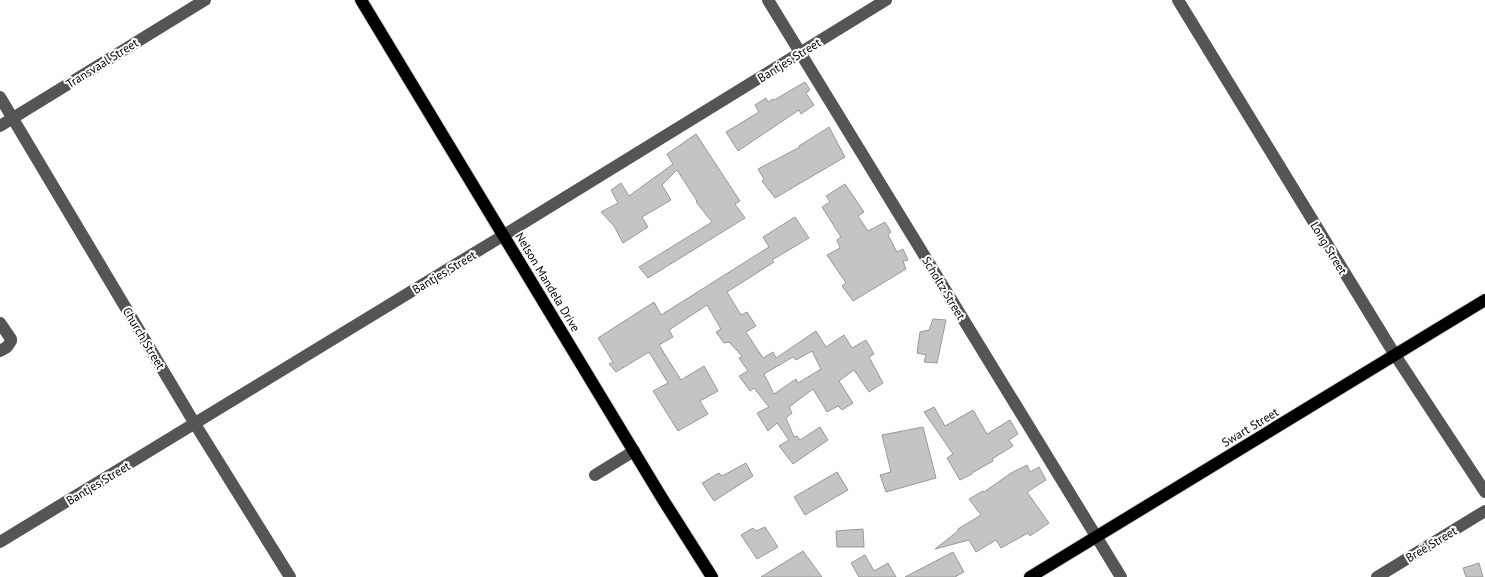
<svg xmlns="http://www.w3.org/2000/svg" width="1485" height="577" font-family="'PT Sans',sans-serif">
	<rect width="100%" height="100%" fill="#fff"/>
	<path fill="#c4c4c4" stroke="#999" fill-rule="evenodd" d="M 805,82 L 810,90 L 806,93 L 814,105 L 801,114 L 799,110 L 738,151 L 726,132 L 759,112 L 755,105 L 766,98 L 768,102 L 773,99 L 774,100 Z
		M 829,127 L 845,157 L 775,198 L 762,181 L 764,179 L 758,169 L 800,147 L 799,146 Z
		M 696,134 L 740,201 L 735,204 L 745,218 L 648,278 L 639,267 L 712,222 L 696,202 L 697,201 L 677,170 L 662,185 L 671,200 L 642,217 L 648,227 L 623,243 L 614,226 L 601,212 L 618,203 L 611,190 L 621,183 L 629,196 L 673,164 L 667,154 Z
		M 845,184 L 864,212 L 858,216 L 868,231 L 885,222 L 891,232 L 888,235 L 897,252 L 903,249 L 908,260 L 903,261 L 906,269 L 853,301 L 842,286 L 846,283 L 827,255 L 840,248 L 837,240 L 841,237 L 822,207 L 830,202 L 826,196 Z
		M 795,217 L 809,238 L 772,260 L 774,262 L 727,292 L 741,315 L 747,312 L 756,326 L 746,332 L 763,358 L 773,352 L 776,358 L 816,331 L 826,347 L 844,335 L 852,348 L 866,340 L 874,354 L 869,357 L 883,383 L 869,392 L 854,370 L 839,381 L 853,403 L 842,410 L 838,406 L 827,412 L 813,389 L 789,407 L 792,413 L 786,418 L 794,437 L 797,436 L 800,440 L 820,427 L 828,440 L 793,464 L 779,446 L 789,440 L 777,423 L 768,431 L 757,413 L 769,407 L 754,388 L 750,391 L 739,376 L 748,371 L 739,358 L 742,356 L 729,342 L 724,343 L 716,332 L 721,329 L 707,305 L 669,330 L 673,337 L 659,345 L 681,380 L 704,366 L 718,391 L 700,401 L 708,414 L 678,431 L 653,391 L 668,383 L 649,352 L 616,372 L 609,364 L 613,362 L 598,338 L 654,302 L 661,315 L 769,247 L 763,237 ZM 812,351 L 821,369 L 798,383 L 796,379 L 774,394 L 764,374 L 793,357 L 796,360 Z
		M 933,319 L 946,320 L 937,363 L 924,362 L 926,355 L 917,353 L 920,332 L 929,330 Z
		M 934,407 L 945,426 L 973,410 L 987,434 L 1010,420 L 1018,434 L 1009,440 L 1013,446 L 992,459 L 993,461 L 972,473 L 972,474 L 960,480 L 947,458 L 953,454 L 924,412 Z
		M 923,427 L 936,478 L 886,492 L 880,475 L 891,472 L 882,435 Z
		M 746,463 L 753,476 L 714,501 L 702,483 L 719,473 L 722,476 Z
		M 1027,465 L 1030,472 L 1039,467 L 1046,480 L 1027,492 L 1049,523 L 1030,536 L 1028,533 L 1001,548 L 996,540 L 976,552 L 969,540 L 935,549 L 958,531 L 958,529 L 981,515 L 969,499 L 983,491 L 984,492 L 1011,473 Z
		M 837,472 L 848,490 L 805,515 L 794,497 Z
		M 765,527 L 778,547 L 757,559 L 741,535 L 753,528 L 756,531 Z
		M 863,529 L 864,547 L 837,547 L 836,531 Z
		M 803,551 L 822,577 L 761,577 L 790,559 Z
		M 953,552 L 964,572 L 955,577 L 905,577 Z
		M 865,555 L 874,571 L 888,563 L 896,577 L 859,577 L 851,563 Z
		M 1479,563 L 1483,577 L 1466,577 L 1463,568 Z"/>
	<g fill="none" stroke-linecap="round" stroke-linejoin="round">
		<defs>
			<path id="major" d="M 361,0 L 662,498 L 712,577
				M 1030,577 L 1485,300"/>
		</defs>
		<use href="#major" stroke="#dbdbdb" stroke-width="14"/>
		<path stroke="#555" stroke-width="12" d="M 768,0 L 1121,577
			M 1178,0 L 1395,355 L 1485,492
			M 0,97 L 195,424 L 290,577
			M 0,126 L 205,0
			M 0,323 L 11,339 L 11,341 L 7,347 L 0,351
			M 595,475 L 634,451
			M 0,542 L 504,235 L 886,0
			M 1377,577 L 1485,511"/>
		<use href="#major" stroke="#000" stroke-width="12"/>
	</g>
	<g text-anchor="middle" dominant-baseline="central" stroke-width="4" stroke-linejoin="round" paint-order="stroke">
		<g font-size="12" fill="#000" stroke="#fff">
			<text transform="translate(789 60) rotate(-32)">Bantjes Street</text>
			<text transform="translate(102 63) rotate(-32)">Transvaal Street</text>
			<text transform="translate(1329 248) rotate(59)">Long Street</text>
			<text transform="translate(444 272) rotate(-31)">Bantjes Street</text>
			<text transform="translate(548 282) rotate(59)">Nelson Mandela Drive</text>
			<text transform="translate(944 288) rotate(59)">Scholtz Street</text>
			<text transform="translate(144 338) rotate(59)">Church Street</text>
			<text transform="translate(1250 427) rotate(-31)">Swart Street</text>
			<text transform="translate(98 483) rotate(-31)">Bantjes Street</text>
			<text transform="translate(1431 544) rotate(-31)">Breë Street</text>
		</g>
	</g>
</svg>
